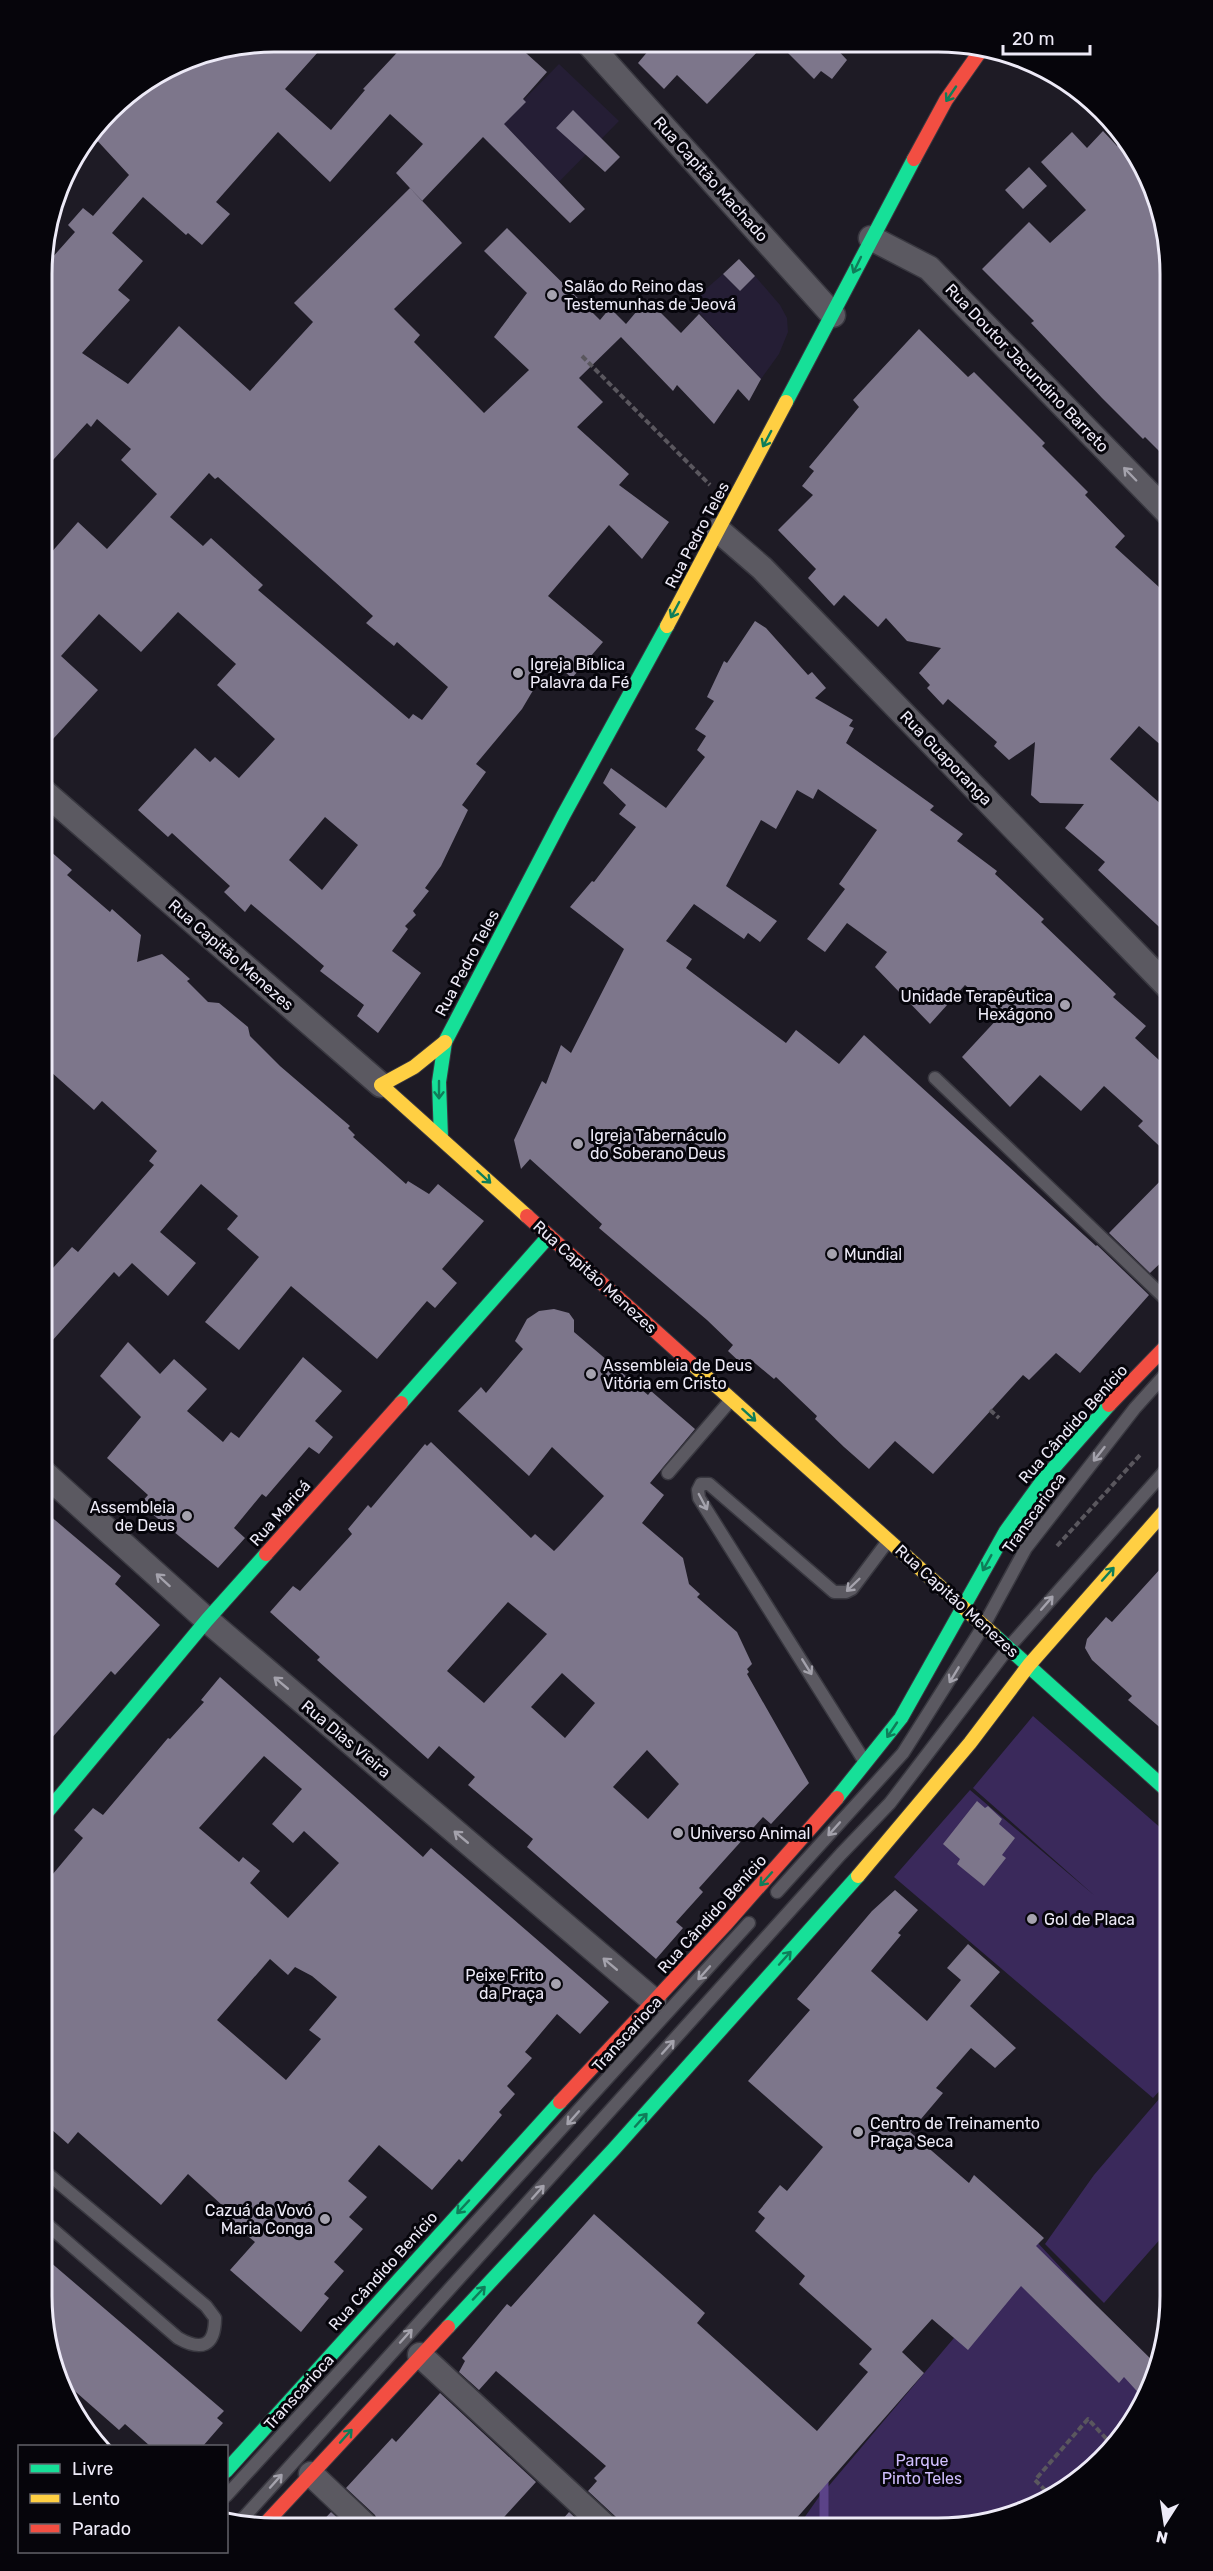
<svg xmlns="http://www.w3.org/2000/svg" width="1213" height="2571" font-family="Rubik,sans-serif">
	<rect width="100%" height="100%" fill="#1e1b25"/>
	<path fill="#251e35" d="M 559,64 L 619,121 L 544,197 L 485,139 Z
		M 723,274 L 740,291 L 755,276 L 780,305 L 787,318 L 788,332 L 779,354 L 761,379 L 690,303 Z"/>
	<path fill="#3a295b" d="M 1033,1716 L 1171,1837 L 1171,2078 L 1153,2098 L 894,1877 L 970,1790 L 1095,1896 L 973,1788 Z
		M 1171,2085 L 1170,2228 L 1104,2303 L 1045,2244 L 1094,2175 Z
		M 1036,2241 L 1157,2371 L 1153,2385 L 1123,2438 L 1068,2490 L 999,2521 L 939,2529 L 826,2528 L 827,2488 Z
		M 821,2494 L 821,2528 L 797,2528 Z"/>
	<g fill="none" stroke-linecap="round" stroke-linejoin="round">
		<path stroke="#5b4388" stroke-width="9" d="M 824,2528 L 824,2476"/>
	</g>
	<path fill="#7d768b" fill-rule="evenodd" d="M 274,42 L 327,42 L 285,89 L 331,130 L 365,90 L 363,89 L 406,43 L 516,44 L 547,72 L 523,99 L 526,102 L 504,124 L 585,209 L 570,223 L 483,137 L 422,201 L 396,173 L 423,144 L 390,114 L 330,182 L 278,132 L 216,202 L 230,214 L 202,245 L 188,233 L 186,235 L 143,197 L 112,233 L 143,261 L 118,290 L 130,300 L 82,353 L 128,384 L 179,326 L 250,391 L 313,322 L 294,303 L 410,188 L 462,243 L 394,309 L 420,335 L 414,342 L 484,413 L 529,370 L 494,337 L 527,293 L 484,251 L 507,228 L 600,320 L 610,308 L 626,324 L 647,299 L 681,333 L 699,314 L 761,379 L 749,401 L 738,389 L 714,424 L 677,385 L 673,391 L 621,337 L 579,378 L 603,402 L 577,427 L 629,474 L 619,485 L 669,522 L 642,559 L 609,525 L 548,596 L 603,642 L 572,678 L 551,660 L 522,709 L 476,764 L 486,772 L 462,805 L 468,810 L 441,866 L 425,888 L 429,891 L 413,911 L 416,915 L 405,926 L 408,929 L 392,951 L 421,973 L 378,1033 L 357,1016 L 364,1005 L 320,971 L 324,966 L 251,904 L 245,912 L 224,892 L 230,886 L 172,833 L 168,837 L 138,810 L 195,748 L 210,762 L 215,757 L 239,778 L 275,739 L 217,685 L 236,664 L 178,612 L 141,652 L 99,614 L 61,656 L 98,690 L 42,751 L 42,563 L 78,522 L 107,549 L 157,494 L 121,460 L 131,449 L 97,419 L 91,427 L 87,423 L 42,472 L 43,268 L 75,232 L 68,225 L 83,208 L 93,216 L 129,175 L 93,136 L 121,100 L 186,60 ZM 209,473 L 215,479 L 218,477 L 373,616 L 366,623 L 394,646 L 397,642 L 448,687 L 422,720 L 413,714 L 409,719 L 258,590 L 263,585 L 211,538 L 203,546 L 170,517 ZM 325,817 L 358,845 L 322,890 L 289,860 Z
		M 654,44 L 762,45 L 764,45 L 707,104 L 677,75 L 664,89 L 638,63 Z
		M 780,45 L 833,45 L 847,60 L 832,79 L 821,71 L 814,79 Z
		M 573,110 L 620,157 L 605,172 L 556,128 Z
		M 1103,131 L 1117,146 L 1123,140 L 1140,158 L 1163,214 L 1171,274 L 1171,463 L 1145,437 L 1143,439 L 1102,398 L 1031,323 L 1034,321 L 982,269 L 1029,222 L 1050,243 L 1086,210 L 1041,162 L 1072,132 L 1087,148 Z
		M 1029,167 L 1047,186 L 1023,209 L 1005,190 Z
		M 739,259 L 755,276 L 740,291 L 723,274 Z
		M 919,329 L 968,377 L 974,372 L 1045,443 L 1042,446 L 1088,492 L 1085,495 L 1125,536 L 1115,547 L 1171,598 L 1171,754 L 1139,726 L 1110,759 L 1171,813 L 1171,938 L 1098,870 L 1105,862 L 1065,828 L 1084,804 L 1040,803 L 1031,795 L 1035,742 L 1009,760 L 994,746 L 997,742 L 948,699 L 943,705 L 927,688 L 930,685 L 919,673 L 941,648 L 907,641 L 886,618 L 878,627 L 844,595 L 834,606 L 808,578 L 816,569 L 778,530 L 813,495 L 802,486 L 814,471 L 809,467 L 859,407 L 853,400 Z
		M 755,621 L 766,628 L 808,675 L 812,672 L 826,688 L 815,698 L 853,720 L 849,726 L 854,728 L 846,743 L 934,806 L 930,810 L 963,834 L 957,841 L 997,871 L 995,874 L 1044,919 L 1041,922 L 1116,994 L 1113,997 L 1146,1026 L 1135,1038 L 1171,1071 L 1171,1157 L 1138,1126 L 1143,1121 L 1104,1086 L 1081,1111 L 1040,1075 L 1010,1107 L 962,1057 L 1000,1016 L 965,985 L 930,1024 L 875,967 L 887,952 L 847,923 L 825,952 L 807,939 L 845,889 L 839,884 L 877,830 L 818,789 L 813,799 L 797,790 L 776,829 L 761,820 L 726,886 L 777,921 L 760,942 L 748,933 L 744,939 L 694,904 L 666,941 L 692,959 L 686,968 L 786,1043 L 796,1030 L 839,1064 L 864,1035 L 1096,1246 L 1097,1245 L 1149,1295 L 1080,1373 L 1056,1353 L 1029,1380 L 1023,1375 L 933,1474 L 895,1441 L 869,1469 L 844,1447 L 815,1419 L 817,1416 L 776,1377 L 774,1379 L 750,1359 L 744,1366 L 728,1351 L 733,1345 L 707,1320 L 599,1228 L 602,1224 L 530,1159 L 521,1169 L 514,1140 L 542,1081 L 546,1084 L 561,1045 L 571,1053 L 624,949 L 570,907 L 592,881 L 594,882 L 636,827 L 619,814 L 626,805 L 603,783 L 611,768 L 666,808 L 705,757 L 697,750 L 706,736 L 695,729 L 714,701 L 707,697 L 724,661 L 727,663 Z
		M 42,844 L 72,870 L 67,875 L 110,912 L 112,909 L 141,935 L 137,962 L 162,954 L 190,979 L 187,981 L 208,1002 L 219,1003 L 248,1027 L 250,1036 L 280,1066 L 350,1126 L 348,1128 L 355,1135 L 353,1137 L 406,1184 L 408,1181 L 429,1194 L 438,1184 L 484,1221 L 442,1269 L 457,1283 L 435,1308 L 427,1301 L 377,1359 L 291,1286 L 239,1350 L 205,1322 L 259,1257 L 227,1229 L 238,1216 L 201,1184 L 160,1232 L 196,1263 L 168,1296 L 132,1263 L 119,1277 L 114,1272 L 42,1352 L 42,1280 L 72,1247 L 78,1252 L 154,1165 L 149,1161 L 157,1151 L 102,1101 L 94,1110 L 42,1064 Z
		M 1171,1170 L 1171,1253 L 1150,1273 L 1109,1233 Z
		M 554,1309 L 569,1313 L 574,1320 L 574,1332 L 648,1395 L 651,1391 L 695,1429 L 650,1483 L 664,1495 L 642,1523 L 683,1558 L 689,1584 L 700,1594 L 697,1597 L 737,1632 L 752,1664 L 747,1669 L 749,1672 L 747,1674 L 809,1783 L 771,1824 L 763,1817 L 699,1888 L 703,1892 L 676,1922 L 683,1928 L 656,1959 L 527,1847 L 533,1839 L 468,1785 L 475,1777 L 439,1746 L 428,1759 L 317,1660 L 320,1657 L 270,1612 L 293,1586 L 300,1591 L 352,1534 L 348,1529 L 368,1505 L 371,1508 L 425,1444 L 427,1446 L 431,1442 L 531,1538 L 535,1534 L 554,1551 L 560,1545 L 604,1496 L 552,1447 L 529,1476 L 458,1411 L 481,1387 L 486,1393 L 523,1349 L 515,1341 L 527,1319 L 539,1311 ZM 508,1602 L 547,1634 L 484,1703 L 447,1671 ZM 562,1673 L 595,1703 L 565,1738 L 531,1707 ZM 647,1750 L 679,1784 L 648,1819 L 613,1787 Z
		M 128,1342 L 160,1374 L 174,1359 L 207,1389 L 187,1411 L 223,1442 L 231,1432 L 239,1438 L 303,1357 L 342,1391 L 315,1421 L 333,1437 L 319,1454 L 309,1447 L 266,1497 L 262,1494 L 234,1528 L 245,1538 L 218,1568 L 140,1504 L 148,1495 L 107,1458 L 141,1417 L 100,1376 Z
		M 42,1509 L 121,1576 L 115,1584 L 160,1625 L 115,1675 L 111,1671 L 42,1749 Z
		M 1171,1557 L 1171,1737 L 1128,1700 L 1132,1696 L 1092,1660 L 1085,1648 L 1087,1639 L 1106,1617 L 1112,1622 Z
		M 220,1677 L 423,1857 L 431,1848 L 609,2002 L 580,2034 L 557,2014 L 525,2052 L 532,2058 L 507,2086 L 515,2094 L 499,2112 L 502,2115 L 462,2162 L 459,2159 L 432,2190 L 379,2145 L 348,2181 L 367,2197 L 349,2217 L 363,2229 L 334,2262 L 344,2271 L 324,2294 L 329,2298 L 301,2332 L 230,2270 L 255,2242 L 227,2219 L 230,2216 L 221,2208 L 223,2206 L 188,2174 L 161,2205 L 78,2132 L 68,2144 L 42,2121 L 42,1887 L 83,1838 L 74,1830 L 93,1808 L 103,1815 L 168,1738 L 170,1739 L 204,1702 L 201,1700 ZM 264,1756 L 302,1789 L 272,1824 L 293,1843 L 304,1831 L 339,1863 L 288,1918 L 250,1883 L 260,1871 L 243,1857 L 239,1862 L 199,1828 ZM 270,1959 L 288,1975 L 295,1967 L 312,1976 L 337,1997 L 309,2030 L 321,2039 L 286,2080 L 217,2020 Z
		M 977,1801 L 985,1808 L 988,1806 L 1002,1819 L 999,1824 L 1015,1838 L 1002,1855 L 1006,1858 L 984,1886 L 957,1864 L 960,1859 L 943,1844 Z
		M 895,1890 L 918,1910 L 898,1933 L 901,1935 L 871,1971 L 927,2021 L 961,1980 L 947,1968 L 968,1944 L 1000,1972 L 970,2006 L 1016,2048 L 995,2068 L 971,2048 L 936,2088 L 943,2093 L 910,2132 L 969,2183 L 974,2175 L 1044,2238 L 1036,2246 L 1158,2366 L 1153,2385 L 1145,2400 L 1124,2377 L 1119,2383 L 1021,2286 L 968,2350 L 932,2319 L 902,2352 L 924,2373 L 788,2528 L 620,2527 L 616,2517 L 588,2491 L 597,2481 L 594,2478 L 606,2466 L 496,2371 L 479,2390 L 459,2372 L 465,2361 L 462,2358 L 507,2304 L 511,2307 L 594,2214 L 705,2313 L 697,2323 L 817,2431 L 868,2372 L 859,2364 L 872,2349 L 799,2284 L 805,2276 L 755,2231 L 765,2218 L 758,2212 L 780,2185 L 787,2191 L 823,2147 L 748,2081 L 810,2010 L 797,1999 L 872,1911 Z
		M 42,2255 L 224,2411 L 217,2418 L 223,2423 L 203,2446 L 150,2446 L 125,2424 L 119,2430 L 60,2378 L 50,2357 L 42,2297 Z
		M 440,2393 L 536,2482 L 496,2526 L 379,2526 L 375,2515 L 346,2488 L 392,2438 L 396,2442 Z
		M 331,2512 L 345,2525 L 319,2525 Z
		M 569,2512 L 585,2527 L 556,2527 Z"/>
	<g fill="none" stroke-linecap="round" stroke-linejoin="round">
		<defs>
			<path id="lane" d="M 935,1078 L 1171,1304
				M 668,1473 L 730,1401
				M 865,1762 L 699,1498 L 698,1490 L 701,1484 L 709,1484 L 834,1592 L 846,1592 L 852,1589 L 888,1541
				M 777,1892 L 903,1753 L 984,1625 L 1026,1548 L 1135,1408 L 1171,1368
				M 42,2220 L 178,2338 C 201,2351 215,2347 215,2318 L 206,2306 L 42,2169
				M 226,2496 L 749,1923
				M 237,2525 L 841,1854 L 890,1803 L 1009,1647 L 1171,1464"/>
			<path id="street" d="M 589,44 L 833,315
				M 871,238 L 929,268 L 1171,516
				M 718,530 L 762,568 L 1171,990
				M 42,790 L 381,1085
				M 42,1471 L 207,1620 L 654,2001
				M 420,2355 L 606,2527
				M 311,2474 L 365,2525"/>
			<path id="fast" d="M 786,402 L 914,159
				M 441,1138 L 439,1082 L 445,1042 L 563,816 L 667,626
				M 401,1403 L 549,1236
				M 994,1635 L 1171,1794
				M 837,1798 L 901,1718 L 1006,1531 L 1043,1480 L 1109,1405
				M 42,1818 L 207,1620 L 266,1554
				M 448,2327 L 614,2149 L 858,1876
				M 226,2471 L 560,2102"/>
			<path id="slow" d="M 667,626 L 786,402
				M 445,1042 L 414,1067 L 381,1085 L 527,1216
				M 692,1364 L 994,1635
				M 858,1876 L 970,1743 L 1029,1665 L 1171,1504"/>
			<path id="jam" d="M 914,159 L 946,100 L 984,46
				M 527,1216 L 692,1364
				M 1109,1405 L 1171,1341
				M 266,1554 L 401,1403
				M 560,2102 L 725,1925 L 837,1798
				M 264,2525 L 448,2327"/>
		</defs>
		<use href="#lane" stroke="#393840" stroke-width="15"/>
		<use href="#street" stroke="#393840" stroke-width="27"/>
		<use href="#fast" stroke="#393840" stroke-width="16"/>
		<use href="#slow" stroke="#393840" stroke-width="16"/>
		<use href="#jam" stroke="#393840" stroke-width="16"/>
		<path stroke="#5a575e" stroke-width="4" stroke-dasharray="6 3" stroke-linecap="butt" d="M 582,356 L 710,485
			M 990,1410 L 999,1418
			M 1057,1546 L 1140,1455
			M 1052,2497 L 1035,2480 L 1088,2419 L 1114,2447"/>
		<use href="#lane" stroke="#5b5961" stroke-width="12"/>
		<use href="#street" stroke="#5b5961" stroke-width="24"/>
		<use href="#fast" stroke="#16e098" stroke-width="14"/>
		<use href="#slow" stroke="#ffcf43" stroke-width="14"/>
		<use href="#jam" stroke="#f24e42" stroke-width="14"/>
	</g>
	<defs><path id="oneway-shaft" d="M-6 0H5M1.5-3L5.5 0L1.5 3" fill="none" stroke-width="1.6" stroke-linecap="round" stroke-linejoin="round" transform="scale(1.5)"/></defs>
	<g stroke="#0f7d59">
		<use href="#oneway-shaft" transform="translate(951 94) rotate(124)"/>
		<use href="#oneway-shaft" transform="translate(857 265) rotate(116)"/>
		<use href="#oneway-shaft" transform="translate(767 439) rotate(118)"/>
		<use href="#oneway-shaft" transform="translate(675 610) rotate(118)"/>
		<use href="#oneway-shaft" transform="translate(439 1090) rotate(90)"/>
		<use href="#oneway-shaft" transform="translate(484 1177) rotate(42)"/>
		<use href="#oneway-shaft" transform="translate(749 1415) rotate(42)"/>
		<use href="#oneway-shaft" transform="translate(987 1563) rotate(119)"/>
		<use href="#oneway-shaft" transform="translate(1108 1574) rotate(-48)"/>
		<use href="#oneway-shaft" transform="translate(892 1730) rotate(124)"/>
		<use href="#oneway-shaft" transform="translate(766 1879) rotate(132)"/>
		<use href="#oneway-shaft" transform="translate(785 1958) rotate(-48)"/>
		<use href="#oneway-shaft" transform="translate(641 2120) rotate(-48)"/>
		<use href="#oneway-shaft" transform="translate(463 2207) rotate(133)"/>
		<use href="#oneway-shaft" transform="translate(479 2293) rotate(-47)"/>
		<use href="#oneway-shaft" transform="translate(346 2436) rotate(-48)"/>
	</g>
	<g stroke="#a4a2ac">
		<use href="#oneway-shaft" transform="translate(1130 474) rotate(-134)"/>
		<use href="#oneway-shaft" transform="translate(1099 1454) rotate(128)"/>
		<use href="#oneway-shaft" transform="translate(703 1502) rotate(62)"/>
		<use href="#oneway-shaft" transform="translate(163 1580) rotate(-138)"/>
		<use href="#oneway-shaft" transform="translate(853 1585) rotate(136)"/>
		<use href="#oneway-shaft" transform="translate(1047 1603) rotate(-49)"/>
		<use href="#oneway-shaft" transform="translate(807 1667) rotate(58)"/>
		<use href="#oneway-shaft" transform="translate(954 1675) rotate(121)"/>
		<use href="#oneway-shaft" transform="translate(281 1683) rotate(-140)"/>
		<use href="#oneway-shaft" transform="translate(834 1829) rotate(132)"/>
		<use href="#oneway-shaft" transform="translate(461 1837) rotate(-140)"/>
		<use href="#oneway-shaft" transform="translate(610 1964) rotate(-140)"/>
		<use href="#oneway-shaft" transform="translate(704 1973) rotate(132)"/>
		<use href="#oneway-shaft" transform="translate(668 2047) rotate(-48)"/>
		<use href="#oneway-shaft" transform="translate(573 2118) rotate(132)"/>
		<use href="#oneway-shaft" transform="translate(538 2192) rotate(-48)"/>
		<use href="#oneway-shaft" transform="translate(406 2336) rotate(-48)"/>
		<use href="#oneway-shaft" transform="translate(276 2481) rotate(-48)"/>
	</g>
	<g fill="#a5a2ae" stroke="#06050b" stroke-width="2">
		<circle cx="552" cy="295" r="6"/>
		<circle cx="518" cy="673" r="6"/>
		<circle cx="1065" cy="1005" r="6"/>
		<circle cx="578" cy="1144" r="6"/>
		<circle cx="832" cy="1254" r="6"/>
		<circle cx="591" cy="1374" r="6"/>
		<circle cx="187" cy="1516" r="6"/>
		<circle cx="678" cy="1833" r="6"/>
		<circle cx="1032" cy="1919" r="6"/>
		<circle cx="556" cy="1984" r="6"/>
		<circle cx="858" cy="2132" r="6"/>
		<circle cx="325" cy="2219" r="6"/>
	</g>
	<g text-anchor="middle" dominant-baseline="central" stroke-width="6" stroke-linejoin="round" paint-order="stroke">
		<g font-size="16" fill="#edeaf7" stroke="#06050b">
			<text transform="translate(711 179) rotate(48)">Rua Capitão Machado</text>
			<text transform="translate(1027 368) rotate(46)">Rua Doutor Jacundino Barreto</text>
			<text transform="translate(697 535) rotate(-62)">Rua Pedro Teles</text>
			<text transform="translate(946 758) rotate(46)">Rua Guaporanga</text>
			<text transform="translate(231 955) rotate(41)">Rua Capitão Menezes</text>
			<text transform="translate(467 963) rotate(-62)">Rua Pedro Teles</text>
			<text transform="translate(595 1277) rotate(42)">Rua Capitão Menezes</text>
			<text transform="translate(1073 1424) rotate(-48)">Rua Cândido Benício</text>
			<text transform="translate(280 1513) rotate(-48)">Rua Maricá</text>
			<text transform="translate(1034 1513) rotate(-54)">Transcarioca</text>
			<text transform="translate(957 1601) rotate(42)">Rua Capitão Menezes</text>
			<text transform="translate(346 1739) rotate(40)">Rua Dias Vieira</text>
			<text transform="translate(712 1914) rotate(-48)">Rua Cândido Benício</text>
			<text transform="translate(627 2034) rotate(-48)">Transcarioca</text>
			<text transform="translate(383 2271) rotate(-48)">Rua Cândido Benício</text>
			<text transform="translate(299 2392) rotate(-48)">Transcarioca</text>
		</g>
		<g font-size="16" fill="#edeaf7" stroke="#06050b" text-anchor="start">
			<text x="564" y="286">Salão do Reino das<tspan x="564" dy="18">Testemunhas de Jeová</tspan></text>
			<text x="530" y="664">Igreja Bíblica<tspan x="530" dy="18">Palavra da Fé</tspan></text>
			<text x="1053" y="996" text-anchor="end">Unidade Terapêutica<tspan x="1053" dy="18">Hexágono</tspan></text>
			<text x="590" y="1135">Igreja Tabernáculo<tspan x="590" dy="18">do Soberano Deus</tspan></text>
			<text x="844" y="1254">Mundial</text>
			<text x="603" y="1365">Assembleia de Deus<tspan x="603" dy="18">Vitória em Cristo</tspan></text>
			<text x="175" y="1507" text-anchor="end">Assembleia<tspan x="175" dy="18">de Deus</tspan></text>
			<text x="690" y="1833">Universo Animal</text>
			<text x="1044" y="1919">Gol de Placa</text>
			<text x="544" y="1975" text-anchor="end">Peixe Frito<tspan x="544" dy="18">da Praça</tspan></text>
			<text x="870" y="2123">Centro de Treinamento<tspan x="870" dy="18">Praça Seca</tspan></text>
			<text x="313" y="2210" text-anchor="end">Cazuá da Vovó<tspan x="313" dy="18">Maria Conga</tspan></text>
		</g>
		<g font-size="16" fill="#d0befe" stroke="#06050b">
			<text x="922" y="2460">Parque<tspan x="922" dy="18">Pinto Teles</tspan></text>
		</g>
	</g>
	<path d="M0 0H1213V2571H0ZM274 52H938A222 222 0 0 1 1160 274V2296A222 222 0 0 1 938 2518H274A222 222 0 0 1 52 2296V274A222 222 0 0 1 274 52Z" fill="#06050b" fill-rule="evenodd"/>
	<path fill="none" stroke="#edeaf7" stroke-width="3" d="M274 52H938A222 222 0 0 1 1160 274V2296A222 222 0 0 1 938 2518H274A222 222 0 0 1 52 2296V274A222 222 0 0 1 274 52Z"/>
	<rect x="18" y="2445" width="210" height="108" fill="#06050b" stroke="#626169" stroke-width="1.5"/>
	<rect x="30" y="2464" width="30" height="9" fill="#16e098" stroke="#626169" stroke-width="1.5"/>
	<text x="72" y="2475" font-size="18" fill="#edeaf7">Livre</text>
	<rect x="30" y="2494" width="30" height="9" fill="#ffcf43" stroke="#626169" stroke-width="1.5"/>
	<text x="72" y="2505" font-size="18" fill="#edeaf7">Lento</text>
	<rect x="30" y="2524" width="30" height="9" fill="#f24e42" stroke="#626169" stroke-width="1.5"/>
	<text x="72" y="2535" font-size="18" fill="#edeaf7">Parado</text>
	<g transform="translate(1165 2523) rotate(192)" stroke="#06050b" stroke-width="4.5" paint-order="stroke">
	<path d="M0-4.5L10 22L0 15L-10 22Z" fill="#edeaf7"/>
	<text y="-9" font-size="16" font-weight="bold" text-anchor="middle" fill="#edeaf7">N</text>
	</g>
	<path d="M1003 45v9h87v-9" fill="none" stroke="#edeaf7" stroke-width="3"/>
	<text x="1012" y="45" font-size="18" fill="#edeaf7" stroke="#06050b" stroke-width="4.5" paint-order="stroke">20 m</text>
</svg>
